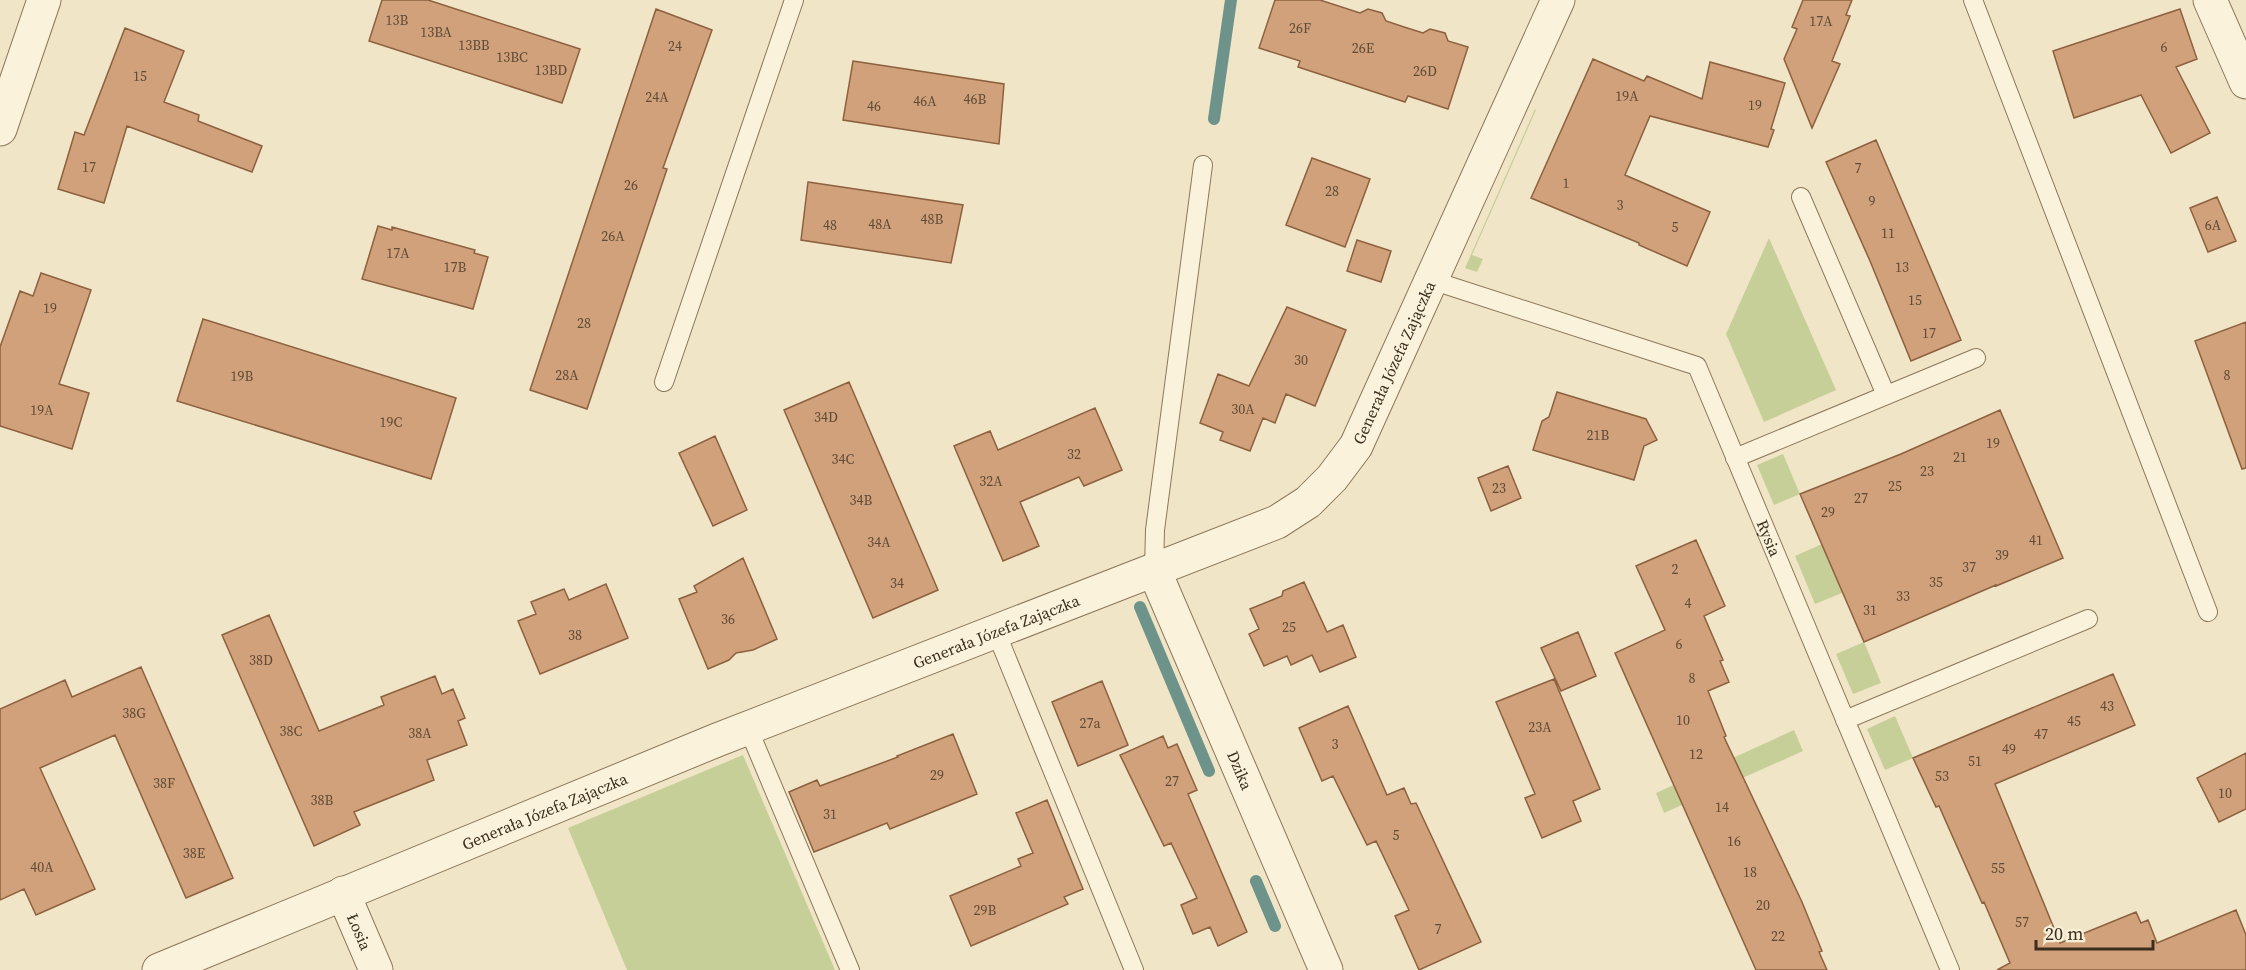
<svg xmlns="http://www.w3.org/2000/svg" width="2246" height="970" font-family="'Source Serif 4',serif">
	<rect width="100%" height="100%" fill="#f0e5c6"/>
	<path fill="#c7cf99" d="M 1535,109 L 1536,110 L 1472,255 L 1483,259 L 1477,272 L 1465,268 Z
		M 1769,238 L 1836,390 L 1764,422 L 1726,334 Z
		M 1783,454 L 1800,494 L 1774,505 L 1757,465 Z
		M 1822,544 L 1842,593 L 1815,604 L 1795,556 Z
		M 1864,642 L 1881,683 L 1853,694 L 1836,654 Z
		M 1895,716 L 1913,758 L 1885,770 L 1867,729 Z
		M 1794,730 L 1803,751 L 1664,813 L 1656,793 Z
		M 743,755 L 835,970 L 627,970 L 568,828 Z"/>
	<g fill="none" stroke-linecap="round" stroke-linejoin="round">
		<path stroke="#6d938b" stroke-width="12" d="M 1214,119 L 1231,0
			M 1140,607 L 1209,771
			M 1256,881 L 1275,926"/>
	</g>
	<path fill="#d0a17a" stroke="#8d613f" stroke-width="1.5" d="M 382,0 L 428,0 L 580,49 L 562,103 L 369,41 Z
		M 1275,0 L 1320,0 L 1360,13 L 1368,9 L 1382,13 L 1386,21 L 1404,27 L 1423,33 L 1430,29 L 1445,33 L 1448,41 L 1468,47 L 1448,109 L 1408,96 L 1405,102 L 1298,67 L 1300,61 L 1259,48 Z
		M 1803,0 L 1852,0 L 1846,15 L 1850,16 L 1832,61 L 1840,64 L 1812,128 L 1784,59 L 1797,29 L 1792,27 Z
		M 656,9 L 712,30 L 663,168 L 667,169 L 587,409 L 530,390 Z
		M 2180,9 L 2197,59 L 2176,67 L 2210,133 L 2171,153 L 2141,95 L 2074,118 L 2053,51 Z
		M 125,28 L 184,51 L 164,102 L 199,115 L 198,121 L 262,146 L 252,172 L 127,126 L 104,203 L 58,189 L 75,132 L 84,135 Z
		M 1593,59 L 1644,81 L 1647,76 L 1702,99 L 1710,62 L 1785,83 L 1771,129 L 1774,130 L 1768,147 L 1650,116 L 1625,175 L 1710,212 L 1687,266 L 1639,245 L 1639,243 L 1531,198 Z
		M 853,61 L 1004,84 L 999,144 L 843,120 Z
		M 1876,140 L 1961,340 L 1911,361 L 1870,261 L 1826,162 Z
		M 1312,158 L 1370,179 L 1345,247 L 1286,225 Z
		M 808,182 L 963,205 L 951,263 L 801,240 Z
		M 2217,197 L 2236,241 L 2208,252 L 2190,208 Z
		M 378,226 L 392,230 L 392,227 L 446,242 L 475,250 L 474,253 L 488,257 L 473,309 L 362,279 Z
		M 1357,240 L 1391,251 L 1381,282 L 1347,271 Z
		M 41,273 L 91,290 L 59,384 L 89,393 L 72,449 L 0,426 L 0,347 L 20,291 L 33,296 Z
		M 1287,307 L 1346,330 L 1315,406 L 1286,394 L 1275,423 L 1263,418 L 1250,451 L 1220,440 L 1223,432 L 1200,423 L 1218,374 L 1249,386 Z
		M 203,319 L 456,398 L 431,479 L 177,401 Z
		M 2246,322 L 2246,468 L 2242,469 L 2195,341 Z
		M 849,382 L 938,590 L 873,618 L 784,410 Z
		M 1557,392 L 1646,419 L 1657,440 L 1644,446 L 1634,480 L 1533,450 L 1542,421 L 1549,417 Z
		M 1095,408 L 1122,470 L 1084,486 L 1079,477 L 1020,502 L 1039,546 L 1003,561 L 954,446 L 990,431 L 998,450 Z
		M 2000,410 L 2063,558 L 1996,586 L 1996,585 L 1864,642 L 1800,494 L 1901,454 Z
		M 715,436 L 747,510 L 713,526 L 679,453 Z
		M 1508,466 L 1521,498 L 1491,511 L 1478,478 Z
		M 1696,540 L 1725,606 L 1704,616 L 1723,660 L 1720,661 L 1729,682 L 1708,691 L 1726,736 L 1724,737 L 1802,902 L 1822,951 L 1819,952 L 1827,970 L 1756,970 L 1615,653 L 1665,630 L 1636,566 Z
		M 743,558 L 777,639 L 753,650 L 736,653 L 729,660 L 708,669 L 679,599 L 697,592 L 694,586 Z
		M 1304,582 L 1327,632 L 1343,625 L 1356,657 L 1320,672 L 1312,655 L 1291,665 L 1287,656 L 1264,666 L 1249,634 L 1259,629 L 1250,609 L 1282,596 L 1283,591 Z
		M 606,584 L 628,638 L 540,674 L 518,621 L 536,614 L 531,602 L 564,589 L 569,600 Z
		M 269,615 L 319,731 L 384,705 L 381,697 L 435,676 L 442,694 L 453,689 L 465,718 L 458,721 L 467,745 L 427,760 L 434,780 L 354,812 L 360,825 L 314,846 L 222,635 Z
		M 1578,632 L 1596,676 L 1561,691 L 1541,648 Z
		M 141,667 L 233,878 L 186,898 L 115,735 L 40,768 L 95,889 L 36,915 L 24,889 L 0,900 L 0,709 L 65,680 L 72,697 Z
		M 2113,674 L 2135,725 L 1995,784 L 2060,943 L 2136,912 L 2141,923 L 2148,920 L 2157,943 L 2236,910 L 2246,935 L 2246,970 L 1997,970 L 2010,963 L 1984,902 L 1982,903 L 1939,806 L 1936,807 L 1913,758 Z
		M 1554,679 L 1600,789 L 1573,801 L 1581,821 L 1542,838 L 1525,798 L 1535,794 L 1496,702 Z
		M 1102,681 L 1128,745 L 1078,766 L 1052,702 Z
		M 1348,706 L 1387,795 L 1404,788 L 1411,804 L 1416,803 L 1481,942 L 1419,970 L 1395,916 L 1409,910 L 1376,841 L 1367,845 L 1333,776 L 1322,781 L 1299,728 Z
		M 953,734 L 977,794 L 890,829 L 887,823 L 814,852 L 789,792 L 817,780 L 820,786 L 898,757 L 897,756 Z
		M 1163,736 L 1168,748 L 1177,744 L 1197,790 L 1188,794 L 1247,932 L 1218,946 L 1210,927 L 1193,934 L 1181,905 L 1197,898 L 1171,843 L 1164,846 L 1120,755 Z
		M 2246,753 L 2246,809 L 2219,822 L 2197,778 Z
		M 1047,800 L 1083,889 L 1064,897 L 1068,904 L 971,946 L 950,896 L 1021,866 L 1018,859 L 1033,853 L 1016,813 Z"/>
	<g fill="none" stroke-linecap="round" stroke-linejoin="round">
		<defs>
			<g id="lane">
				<path d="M 1973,0 L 2208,612"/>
				<path d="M 1801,197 L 1886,395"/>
				<path id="s1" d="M 1431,280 L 1697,366 L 1950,970"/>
				<path d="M 664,382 L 794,0"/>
				<path d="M 1735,458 L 1976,358"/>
				<path d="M 1154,570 L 1155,530 L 1203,165"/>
				<path d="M 996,632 L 1134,970"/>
				<path d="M 1845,720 L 2088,619"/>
				<path d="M 748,728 L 850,970"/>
			</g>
			<g id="street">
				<path d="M 2210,0 L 2246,82"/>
				<path d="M 0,129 L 44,0"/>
				<path id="s2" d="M 1154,570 L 1326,970"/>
				<path id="s3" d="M 343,893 L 376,970"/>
				<path id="s4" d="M 159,970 L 717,740 L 1277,522 L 1308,502 L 1332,478 L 1356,446 L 1558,0"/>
			</g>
		</defs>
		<use href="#lane" stroke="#8d775b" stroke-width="20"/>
		<use href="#street" stroke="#8d775b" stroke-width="35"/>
		<use href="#lane" stroke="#faf2da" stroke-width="18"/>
		<use href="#street" stroke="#faf2da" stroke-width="33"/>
	</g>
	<g text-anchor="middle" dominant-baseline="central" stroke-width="4.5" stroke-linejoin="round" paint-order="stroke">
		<g font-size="14" fill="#614b36">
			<text x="397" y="20">13B</text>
			<text x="1821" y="21">17A</text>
			<text x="1300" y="28">26F</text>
			<text x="436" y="32">13BA</text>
			<text x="474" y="45">13BB</text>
			<text x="675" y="46">24</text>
			<text x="2164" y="47">6</text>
			<text x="1363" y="48">26E</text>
			<text x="512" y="57">13BC</text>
			<text x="551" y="70">13BD</text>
			<text x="1425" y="71">26D</text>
			<text x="140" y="76">15</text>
			<text x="1627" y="96">19A</text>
			<text x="657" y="97">24A</text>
			<text x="975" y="99">46B</text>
			<text x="925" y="101">46A</text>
			<text x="1755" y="105">19</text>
			<text x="874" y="106">46</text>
			<text x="89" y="167">17</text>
			<text x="1858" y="168">7</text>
			<text x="1566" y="183">1</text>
			<text x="631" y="185">26</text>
			<text x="1332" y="191">28</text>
			<text x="1872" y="201">9</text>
			<text x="1620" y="205">3</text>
			<text x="932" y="219">48B</text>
			<text x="880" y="224">48A</text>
			<text x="830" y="225">48</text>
			<text x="2213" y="225">6A</text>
			<text x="1675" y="227">5</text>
			<text x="1888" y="233">11</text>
			<text x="613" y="236">26A</text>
			<text x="398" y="253">17A</text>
			<text x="455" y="267">17B</text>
			<text x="1902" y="267">13</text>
			<text x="1915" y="300">15</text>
			<text x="50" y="308">19</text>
			<text x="584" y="323">28</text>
			<text x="1929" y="333">17</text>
			<text x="1301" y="360">30</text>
			<text x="567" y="375">28A</text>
			<text x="2227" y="375">8</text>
			<text x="242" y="376">19B</text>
			<text x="1243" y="409">30A</text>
			<text x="42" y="410">19A</text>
			<text x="826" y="417">34D</text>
			<text x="391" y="422">19C</text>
			<text x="1598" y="435">21B</text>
			<text x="1993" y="443">19</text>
			<text x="1074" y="454">32</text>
			<text x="1960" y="457">21</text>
			<text x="843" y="459">34C</text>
			<text x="1927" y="471">23</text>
			<text x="991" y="481">32A</text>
			<text x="1895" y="486">25</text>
			<text x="1499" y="488">23</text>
			<text x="1861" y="498">27</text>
			<text x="861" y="500">34B</text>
			<text x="1828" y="512">29</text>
			<text x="2036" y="540">41</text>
			<text x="879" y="542">34A</text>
			<text x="2002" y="555">39</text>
			<text x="1969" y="567">37</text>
			<text x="1675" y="569">2</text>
			<text x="1936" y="582">35</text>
			<text x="897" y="583">34</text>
			<text x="1903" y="596">33</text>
			<text x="1688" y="603">4</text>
			<text x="1870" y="610">31</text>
			<text x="728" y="619">36</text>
			<text x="1289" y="627">25</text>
			<text x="575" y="635">38</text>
			<text x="1679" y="644">6</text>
			<text x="261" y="660">38D</text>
			<text x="1692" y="678">8</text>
			<text x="2107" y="706">43</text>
			<text x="134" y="713">38G</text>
			<text x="1683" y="720">10</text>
			<text x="2074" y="721">45</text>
			<text x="1090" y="723">27a</text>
			<text x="1540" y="727">23A</text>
			<text x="291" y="731">38C</text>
			<text x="420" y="733">38A</text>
			<text x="2041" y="734">47</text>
			<text x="1335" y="744">3</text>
			<text x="2009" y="749">49</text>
			<text x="1696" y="754">12</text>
			<text x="1975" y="761">51</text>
			<text x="937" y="775">29</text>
			<text x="1942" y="776">53</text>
			<text x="1172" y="781">27</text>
			<text x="164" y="783">38F</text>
			<text x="2225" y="793">10</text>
			<text x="322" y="800">38B</text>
			<text x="1722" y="807">14</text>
			<text x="830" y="814">31</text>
			<text x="1396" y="835">5</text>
			<text x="1734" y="841">16</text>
			<text x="194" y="853">38E</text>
			<text x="42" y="867">40A</text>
			<text x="1998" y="868">55</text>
			<text x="1750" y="872">18</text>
			<text x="1763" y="905">20</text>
			<text x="985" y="910">29B</text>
			<text x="2022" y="922">57</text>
			<text x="1438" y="929">7</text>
			<text x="1778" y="936">22</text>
		</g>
		<g font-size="16" fill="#3c2e1f" stroke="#f7efd6">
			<text stroke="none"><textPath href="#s4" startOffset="1407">Generała Józefa Zajączka</textPath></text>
			<text stroke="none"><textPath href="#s1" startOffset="466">Rysia</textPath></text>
			<text stroke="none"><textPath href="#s4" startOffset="903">Generała Józefa Zajączka</textPath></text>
			<text stroke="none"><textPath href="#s2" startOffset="218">Dzika</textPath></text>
			<text stroke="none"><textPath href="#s4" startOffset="417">Generała Józefa Zajączka</textPath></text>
			<text stroke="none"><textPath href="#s3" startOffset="42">Łosia</textPath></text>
		</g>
	</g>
	<path d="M2036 940v9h117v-9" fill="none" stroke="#3c2e1f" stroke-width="3"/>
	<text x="2045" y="940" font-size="18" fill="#3c2e1f" stroke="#f7efd6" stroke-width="4.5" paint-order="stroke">20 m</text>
</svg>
